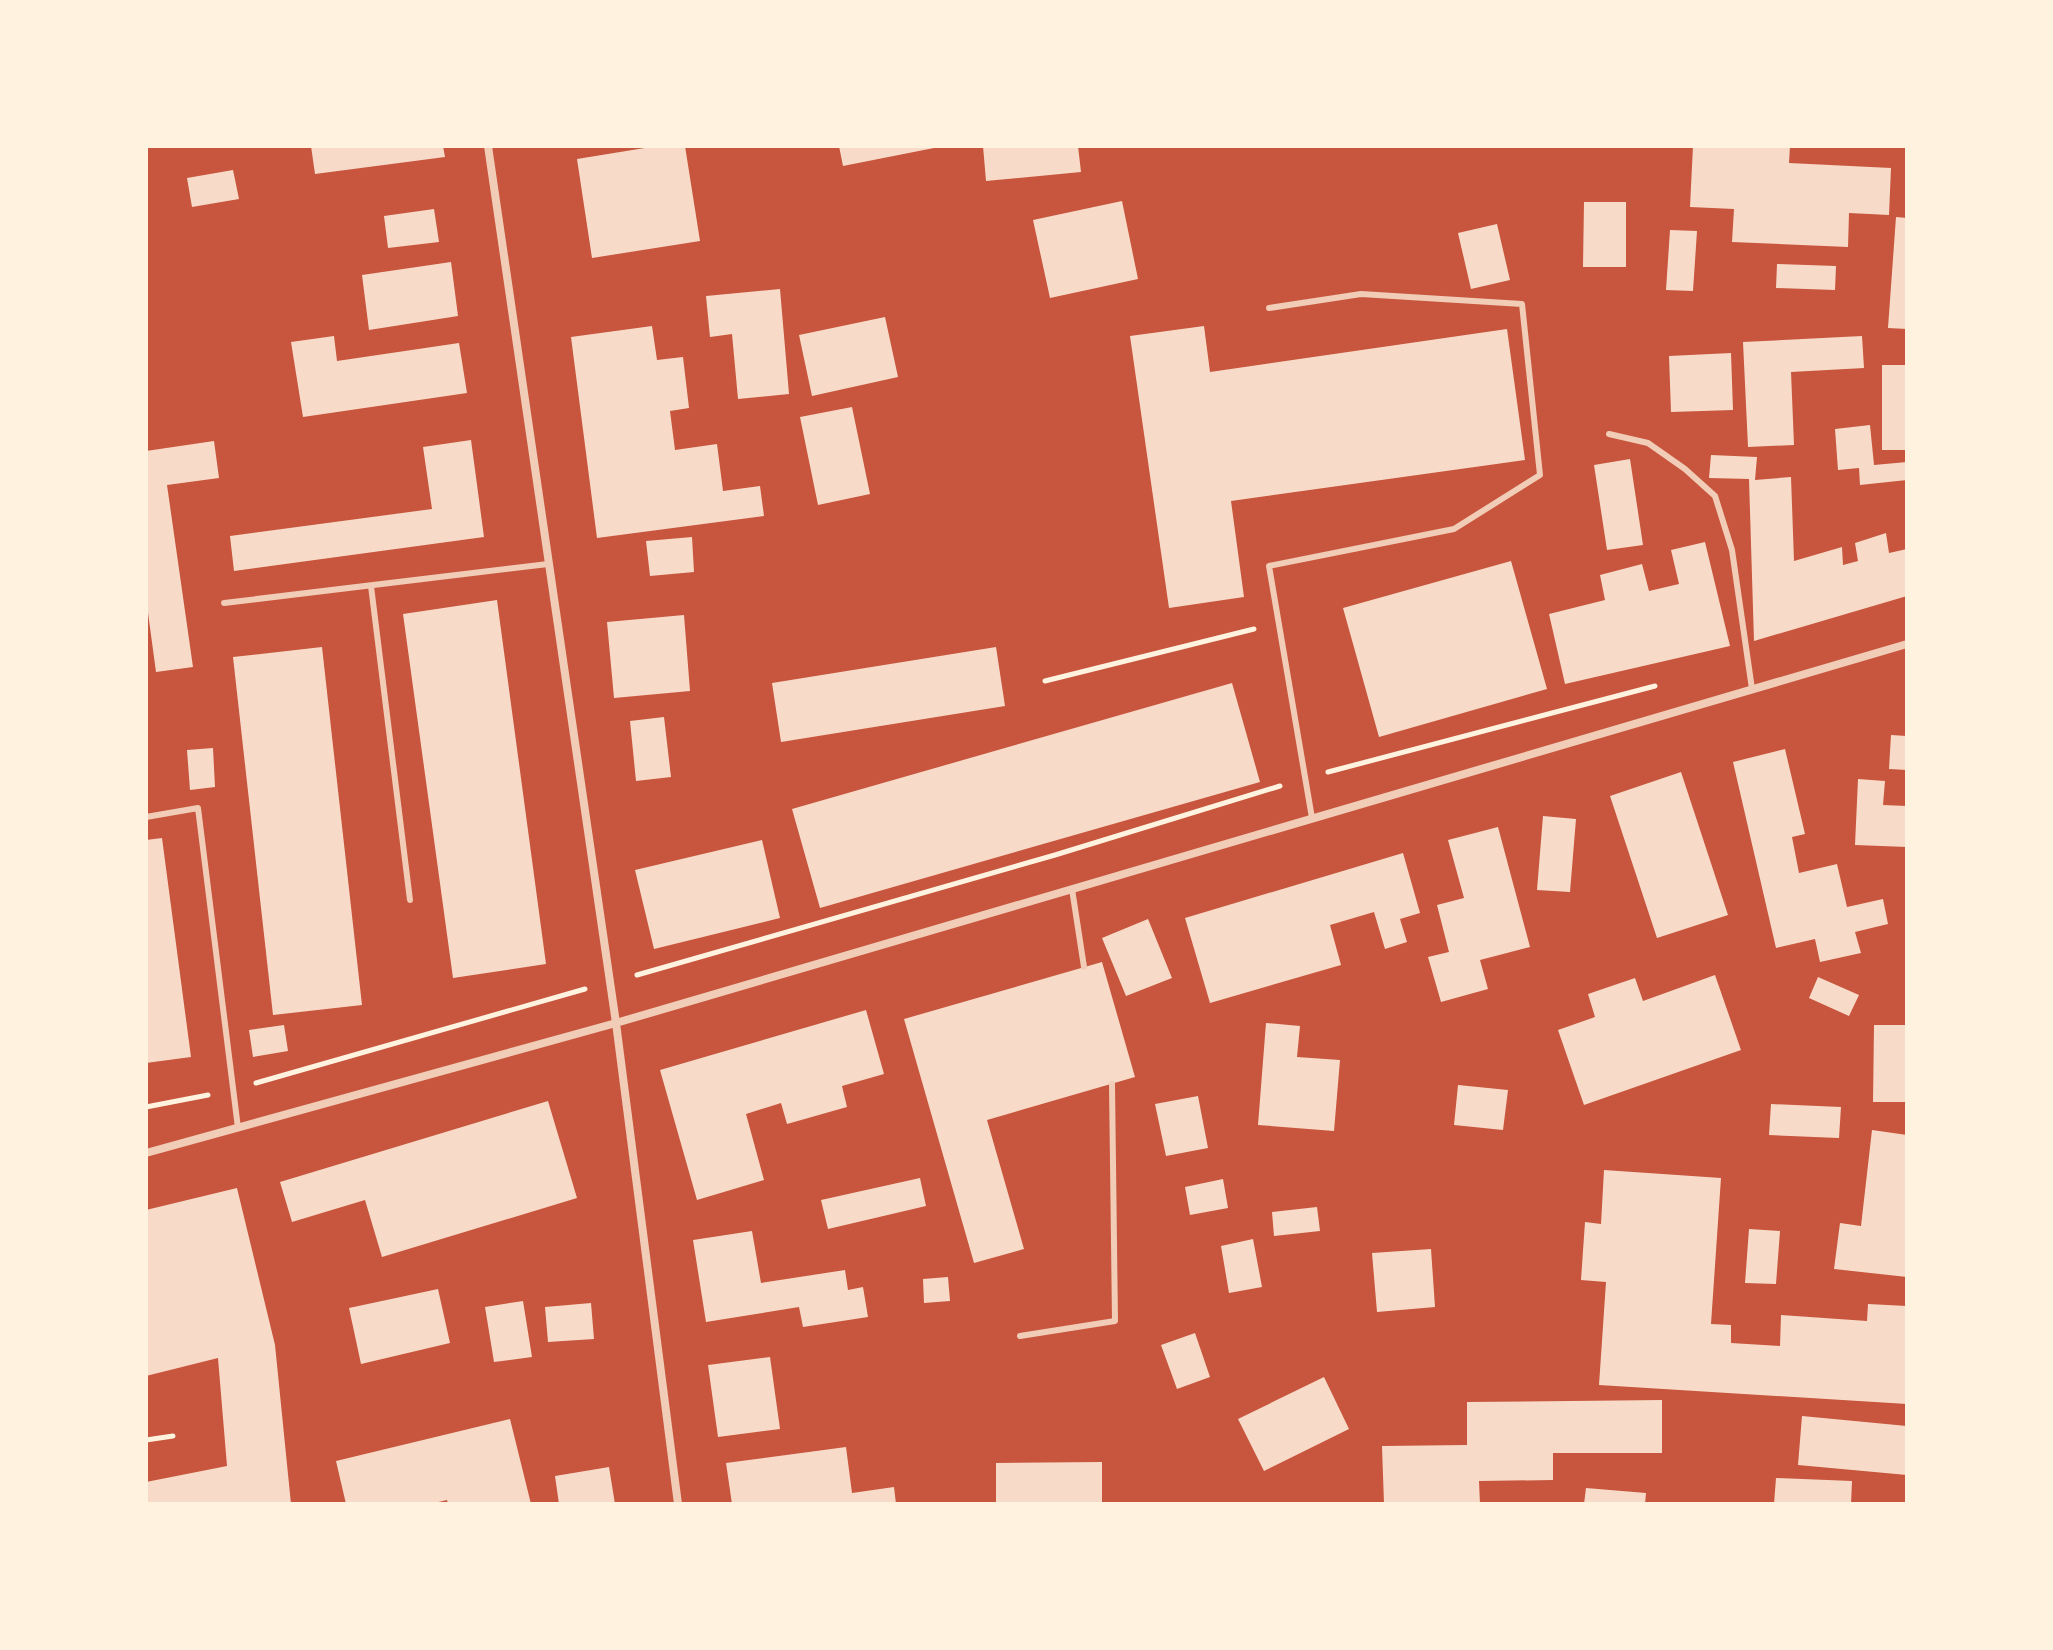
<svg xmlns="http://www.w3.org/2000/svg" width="2053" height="1650" font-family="Arial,sans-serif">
	<rect width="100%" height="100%" fill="#c8553d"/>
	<path fill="#f7dbc8" d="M 311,146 L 443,146 L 445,157 L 315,174 Z
		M 657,146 L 685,146 L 700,241 L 592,258 L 577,159 Z
		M 839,146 L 939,146 L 939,147 L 843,166 Z
		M 983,146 L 1078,146 L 1081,172 L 986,181 Z
		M 1693,146 L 1790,146 L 1789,163 L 1891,168 L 1889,215 L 1849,213 L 1848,247 L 1732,242 L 1734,209 L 1690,207 Z
		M 233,170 L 239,199 L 192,207 L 187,178 Z
		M 1122,201 L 1138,279 L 1050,298 L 1033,220 Z
		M 1584,202 L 1626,202 L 1626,267 L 1583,267 Z
		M 434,209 L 439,242 L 388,248 L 384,216 Z
		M 1896,217 L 1907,218 L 1907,329 L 1888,328 Z
		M 1497,224 L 1510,280 L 1471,289 L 1458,233 Z
		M 1670,230 L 1697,231 L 1693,291 L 1666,290 Z
		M 451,262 L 458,316 L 369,330 L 362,275 Z
		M 1777,264 L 1836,266 L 1835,290 L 1776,288 Z
		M 780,289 L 789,394 L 738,399 L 732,334 L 710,337 L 706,296 Z
		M 885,317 L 898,377 L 812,396 L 799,335 Z
		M 652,326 L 657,360 L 683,357 L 689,408 L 670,411 L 675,450 L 717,444 L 723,491 L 760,486 L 764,516 L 597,538 L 571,337 Z
		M 1204,326 L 1210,372 L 1507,329 L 1525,460 L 1231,501 L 1244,597 L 1169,608 L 1130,336 Z
		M 334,336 L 337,361 L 459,343 L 467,393 L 303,417 L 291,342 Z
		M 1862,336 L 1864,368 L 1791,372 L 1794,445 L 1748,447 L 1743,342 Z
		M 1731,353 L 1733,410 L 1671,412 L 1669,356 Z
		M 1882,365 L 1907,365 L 1907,450 L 1882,450 Z
		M 852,407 L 870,494 L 818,505 L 800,417 Z
		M 1870,425 L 1874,465 L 1907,462 L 1907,480 L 1860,485 L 1859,468 L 1838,470 L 1835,429 Z
		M 471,440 L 484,537 L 234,571 L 230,536 L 432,509 L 423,447 Z
		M 214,441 L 219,478 L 167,485 L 193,667 L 156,672 L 146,598 L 146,451 Z
		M 1711,455 L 1757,457 L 1755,480 L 1791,477 L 1794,561 L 1842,547 L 1843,565 L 1858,561 L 1855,543 L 1886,533 L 1889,553 L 1907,549 L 1907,596 L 1754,641 L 1749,479 L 1709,478 Z
		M 1630,459 L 1643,545 L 1607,550 L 1594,465 Z
		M 692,537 L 694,572 L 650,576 L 646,541 Z
		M 1705,542 L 1730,646 L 1565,684 L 1549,614 L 1605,600 L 1600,575 L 1642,564 L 1649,591 L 1679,584 L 1671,550 Z
		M 1511,561 L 1547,689 L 1379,737 L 1343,608 Z
		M 497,600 L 546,964 L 453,978 L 403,614 Z
		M 684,615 L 690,691 L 614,698 L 607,622 Z
		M 322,647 L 362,1005 L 273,1015 L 233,657 Z
		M 996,647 L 1005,706 L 781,742 L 772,683 Z
		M 1232,683 L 1260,782 L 820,908 L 792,809 Z
		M 664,717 L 671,777 L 636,781 L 630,721 Z
		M 1891,735 L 1907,736 L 1907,770 L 1889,769 Z
		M 213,748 L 215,787 L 190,790 L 187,750 Z
		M 1785,749 L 1805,834 L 1792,837 L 1799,873 L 1837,864 L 1847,907 L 1883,899 L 1888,924 L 1855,932 L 1861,953 L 1820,962 L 1815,939 L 1776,948 L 1733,762 Z
		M 1681,772 L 1728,915 L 1657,938 L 1610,796 Z
		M 1858,779 L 1885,781 L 1883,805 L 1907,806 L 1907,847 L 1855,845 Z
		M 1543,816 L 1576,819 L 1570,892 L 1537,890 Z
		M 1498,827 L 1530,947 L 1480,960 L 1488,989 L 1441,1002 L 1428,957 L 1449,952 L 1437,905 L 1464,898 L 1448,840 Z
		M 162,838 L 191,1057 L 146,1063 L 146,840 Z
		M 762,840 L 780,918 L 654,949 L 635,870 Z
		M 1403,853 L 1420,913 L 1400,919 L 1407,942 L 1385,949 L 1374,912 L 1330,925 L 1341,965 L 1210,1003 L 1185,918 Z
		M 1148,919 L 1172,978 L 1126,996 L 1102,938 Z
		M 1102,962 L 1135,1077 L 987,1120 L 1024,1249 L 974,1263 L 904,1019 Z
		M 1715,975 L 1741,1050 L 1584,1105 L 1558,1030 L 1595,1017 L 1588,994 L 1635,978 L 1643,1001 Z
		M 1818,977 L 1859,995 L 1849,1016 L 1809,998 Z
		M 866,1010 L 884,1074 L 842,1086 L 847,1107 L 787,1124 L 781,1103 L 746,1114 L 764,1180 L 697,1200 L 660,1070 Z
		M 1266,1023 L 1300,1026 L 1297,1057 L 1340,1060 L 1334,1131 L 1258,1125 Z
		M 284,1025 L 288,1051 L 253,1057 L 249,1030 Z
		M 1874,1025 L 1907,1025 L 1907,1102 L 1873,1102 Z
		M 1458,1085 L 1508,1090 L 1503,1130 L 1454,1125 Z
		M 1198,1096 L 1208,1148 L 1166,1156 L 1155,1104 Z
		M 548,1101 L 577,1198 L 382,1257 L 365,1200 L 292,1222 L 280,1182 Z
		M 1771,1104 L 1841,1107 L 1839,1138 L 1769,1135 Z
		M 1872,1130 L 1907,1135 L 1907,1277 L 1834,1269 L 1840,1223 L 1861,1226 Z
		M 1604,1170 L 1721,1178 L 1711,1324 L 1731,1325 L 1731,1343 L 1780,1346 L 1781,1315 L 1867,1321 L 1868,1304 L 1907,1306 L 1907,1404 L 1599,1385 L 1606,1282 L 1581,1280 L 1585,1222 L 1601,1224 Z
		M 920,1178 L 926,1206 L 828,1229 L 821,1200 Z
		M 1223,1179 L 1228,1208 L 1190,1215 L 1185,1187 Z
		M 237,1188 L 275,1345 L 291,1504 L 146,1504 L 146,1482 L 227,1466 L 218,1358 L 146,1376 L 146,1210 Z
		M 1317,1207 L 1320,1231 L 1274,1236 L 1272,1212 Z
		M 1749,1229 L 1780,1231 L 1776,1284 L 1745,1283 Z
		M 752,1231 L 761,1283 L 845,1270 L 848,1290 L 863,1287 L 868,1317 L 803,1327 L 799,1307 L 706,1322 L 693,1240 Z
		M 1253,1239 L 1262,1287 L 1229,1293 L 1221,1246 Z
		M 1431,1249 L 1435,1307 L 1377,1312 L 1372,1253 Z
		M 948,1277 L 950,1301 L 924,1303 L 923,1279 Z
		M 438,1289 L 450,1343 L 361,1364 L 349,1308 Z
		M 523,1301 L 532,1357 L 494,1362 L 485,1307 Z
		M 591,1303 L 594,1339 L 548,1342 L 545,1307 Z
		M 1195,1333 L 1210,1377 L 1177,1389 L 1161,1345 Z
		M 770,1357 L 780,1429 L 718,1437 L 708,1365 Z
		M 1324,1377 L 1349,1429 L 1264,1471 L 1238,1419 Z
		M 1662,1400 L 1662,1453 L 1553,1453 L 1553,1480 L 1479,1481 L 1480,1504 L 1384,1504 L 1382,1446 L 1467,1445 L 1467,1402 Z
		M 1802,1416 L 1907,1426 L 1907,1475 L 1798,1465 Z
		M 510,1419 L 531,1504 L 448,1504 L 447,1500 L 430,1504 L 346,1504 L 336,1461 Z
		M 846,1447 L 852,1493 L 894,1487 L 896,1504 L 732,1504 L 726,1463 Z
		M 1102,1462 L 1102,1502 L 996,1504 L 996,1463 Z
		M 609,1467 L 615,1504 L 559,1504 L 555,1476 Z
		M 1776,1478 L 1852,1481 L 1851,1504 L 1774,1504 Z
		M 1586,1488 L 1646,1493 L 1645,1504 L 1584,1504 Z"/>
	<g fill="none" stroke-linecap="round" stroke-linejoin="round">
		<path stroke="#fff3e0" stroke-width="5" d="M 1045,681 L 1254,629
			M 1328,772 L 1655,686
			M 637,975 L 1055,855 L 1280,786
			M 256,1083 L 585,989
			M 146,1107 L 208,1095
			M 146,1440 L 173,1436"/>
		<path stroke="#f1ccb7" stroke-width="6" d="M 1269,308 L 1361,294 L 1522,304 L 1540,475 L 1454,529 L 1269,566 L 1312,818
			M 1609,434 L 1648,443 L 1685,469 L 1715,496 L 1732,550 L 1752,689
			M 371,586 L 410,900
			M 224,603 L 548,564
			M 146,817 L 198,808 L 238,1128
			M 1072,889 L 1084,967
			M 1020,1336 L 1115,1321 L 1112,1084"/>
		<path stroke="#f1ccb7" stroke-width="8" d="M 488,146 L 616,1023 L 678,1504
			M 146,1153 L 616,1023 L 1907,644"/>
	</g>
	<rect width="2053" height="1650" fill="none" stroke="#fff3e0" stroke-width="296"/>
</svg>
